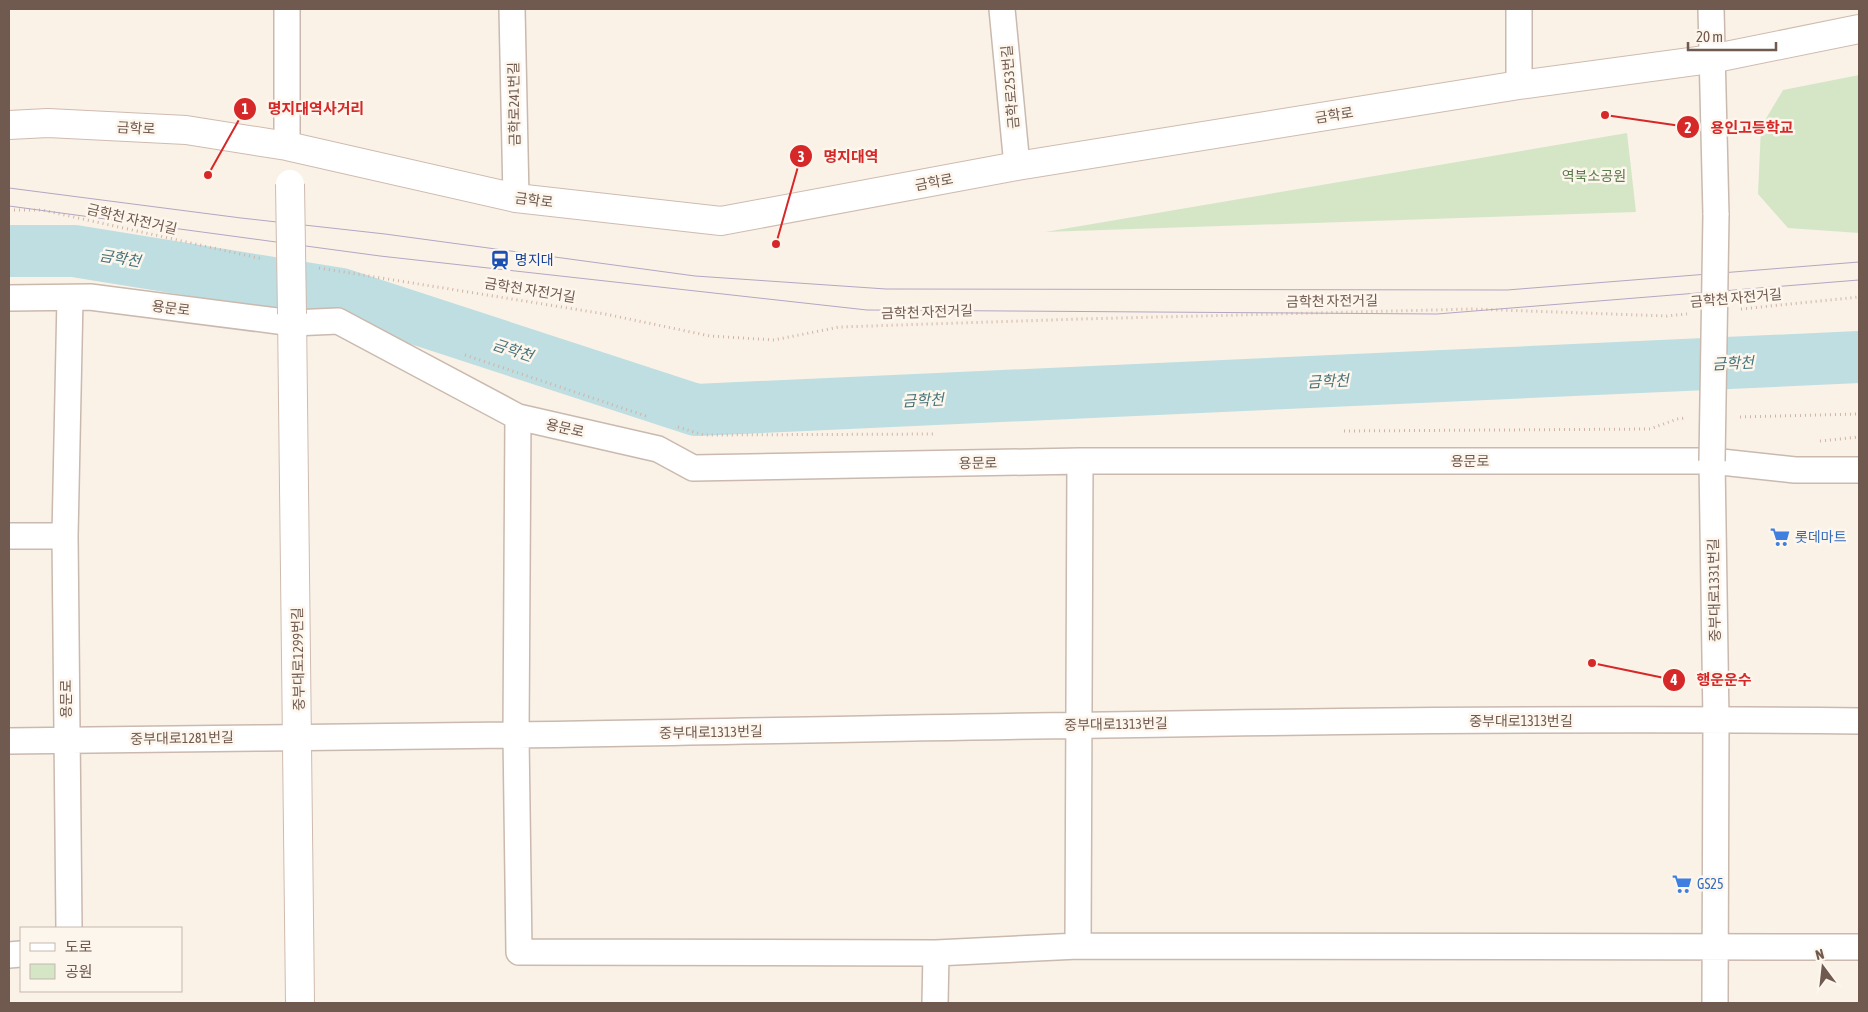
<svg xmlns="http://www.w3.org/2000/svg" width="1868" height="1012" font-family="'Asap Condensed','Noto Sans KR',sans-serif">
	<rect width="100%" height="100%" fill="#faf2e7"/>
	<path fill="#d5e6c7" d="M 1859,75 L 1859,233 L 1788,228 L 1758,194 L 1761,127 L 1783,90 Z
		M 1627,133 L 1636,212 L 1045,232 Z"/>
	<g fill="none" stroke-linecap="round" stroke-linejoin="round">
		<path stroke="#bedee1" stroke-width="52" d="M 9,251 L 74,251 L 341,294 L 696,410 L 1859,357"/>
		<defs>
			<path id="street" d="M 287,9 L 287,146
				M 512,9 L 516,198
				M 1002,9 L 1017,166
				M 1519,9 L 1519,85
				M 1711,9 L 1716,215
				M 9,298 L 90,297 L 293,323 L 338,321 L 518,417 L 658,449 L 693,468 L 1080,461 L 1712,461 L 1795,470 L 1859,470
				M 518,417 L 516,735 L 519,952 L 936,953 L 1078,946 L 1859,947
				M 1712,461 L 1716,720 L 1715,1003
				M 9,536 L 65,536
				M 9,741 C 179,738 350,738 520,735 C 966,728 1413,716 1859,721
				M 69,928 L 65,536 L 70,298
				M 1078,946 L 1080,461
				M 9,955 L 21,954
				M 935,1003 L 936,953"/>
			<path id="secondary" d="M 9,125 L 48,123 L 186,130 L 287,146 L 516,198 L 721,221 L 1017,166 L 1519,85 L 1711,59 L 1859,29
				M 292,314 L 300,1003"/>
		</defs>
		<use href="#street" stroke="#cab9ae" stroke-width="28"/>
		<use href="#secondary" stroke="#cfbbaf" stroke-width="30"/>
		<path stroke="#d1b4a5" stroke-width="3" stroke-dasharray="1 4" stroke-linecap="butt" d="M 9,210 L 42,210 L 263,259
			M 319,268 L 605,314 L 710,336 L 774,340 L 839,327 L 1081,319 L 1472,309 L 1667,316 L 1687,314
			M 1741,309 L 1859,297
			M 465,355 L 646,416
			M 1740,417 L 1859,414
			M 678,427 L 704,435 L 936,434
			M 1344,431 L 1650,429 L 1677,419 L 1686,418
			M 1820,441 L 1859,437"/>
		<use href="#street" stroke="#fff" stroke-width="25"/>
		<use href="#secondary" stroke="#fff" stroke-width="28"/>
		<path stroke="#b4a6c2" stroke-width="1" d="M 9,188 L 241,218 L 385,234 L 695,276 L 886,289 L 1507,290 L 1859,262
			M 9,206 L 380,256 L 867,310 L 1437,314 L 1859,280"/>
		<defs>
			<path id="street-bridge" d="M 1712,461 L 1716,215"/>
			<path id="secondary-bridge" d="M 290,184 L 292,314"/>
		</defs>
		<use href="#street-bridge" stroke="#cab9ae" stroke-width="28" stroke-linecap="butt"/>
		<use href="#secondary-bridge" stroke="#cfbbaf" stroke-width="30" stroke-linecap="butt"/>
		<use href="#street-bridge" stroke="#fff" stroke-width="25"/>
		<use href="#secondary-bridge" stroke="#fff" stroke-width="28"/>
	</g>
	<defs>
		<symbol id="station-bare" viewBox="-9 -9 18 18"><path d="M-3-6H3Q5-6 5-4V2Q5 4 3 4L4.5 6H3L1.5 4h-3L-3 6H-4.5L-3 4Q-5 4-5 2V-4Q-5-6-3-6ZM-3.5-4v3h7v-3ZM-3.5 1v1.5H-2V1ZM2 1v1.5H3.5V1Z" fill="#1a4fb4" stroke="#fdf6ed" stroke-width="2.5" paint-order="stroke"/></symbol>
		<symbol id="supermarket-bare" viewBox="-9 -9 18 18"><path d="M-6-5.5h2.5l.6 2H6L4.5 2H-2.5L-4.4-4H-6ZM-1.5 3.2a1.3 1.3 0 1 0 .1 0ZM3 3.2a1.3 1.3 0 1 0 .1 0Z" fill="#3f7fe0" stroke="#fdf6ed" stroke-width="2.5" paint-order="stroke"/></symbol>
	</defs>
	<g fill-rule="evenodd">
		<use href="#station-bare" x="486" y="246" width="28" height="28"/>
		<use href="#supermarket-bare" x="1766" y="523" width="28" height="28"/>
		<use href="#supermarket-bare" x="1668" y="870" width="28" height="28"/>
	</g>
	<g text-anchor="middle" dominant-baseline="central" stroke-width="5" stroke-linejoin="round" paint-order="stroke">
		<g font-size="14" fill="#70594e" stroke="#fdf6ed">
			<text transform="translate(1010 87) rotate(-95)">금학로253번길</text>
			<text transform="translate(514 104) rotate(-91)">금학로241번길</text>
			<text transform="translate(1334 115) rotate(-9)">금학로</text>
			<text transform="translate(136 128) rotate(3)">금학로</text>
			<text transform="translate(934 182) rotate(-11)">금학로</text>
			<text transform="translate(534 200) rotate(7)">금학로</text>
			<text transform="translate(132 219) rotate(13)">금학천 자전거길</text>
			<text transform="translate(530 290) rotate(9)">금학천 자전거길</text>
			<text transform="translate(1736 298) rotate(-5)">금학천 자전거길</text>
			<text transform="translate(1332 301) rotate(-1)">금학천 자전거길</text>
			<text transform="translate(171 308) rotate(7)">용문로</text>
			<text transform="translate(927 312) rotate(-2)">금학천 자전거길</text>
			<text transform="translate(565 428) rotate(13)">용문로</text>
			<text x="1470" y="461">용문로</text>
			<text transform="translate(978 463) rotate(-1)">용문로</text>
			<text transform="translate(1714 590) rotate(-91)">중부대로1331번길</text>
			<text transform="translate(298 659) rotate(-91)">중부대로1299번길</text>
			<text transform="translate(66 699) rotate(-90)">용문로</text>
			<text x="1521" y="721">중부대로1313번길</text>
			<text transform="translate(1116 724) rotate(-1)">중부대로1313번길</text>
			<text transform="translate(711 732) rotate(-1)">중부대로1313번길</text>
			<text transform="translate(182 738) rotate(-1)">중부대로1281번길</text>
		</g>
		<g font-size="14" fill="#5b7a4b" stroke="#fdf6ed">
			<text x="1594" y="176">역북소공원</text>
		</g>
		<g font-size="14" fill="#164399" stroke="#fdf6ed" text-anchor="start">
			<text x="515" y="260">명지대</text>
		</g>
		<g font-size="14" fill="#366cbe" stroke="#fdf6ed" text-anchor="start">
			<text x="1795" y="537">롯데마트</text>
			<text x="1697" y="884">GS25</text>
		</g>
		<g font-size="15" font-style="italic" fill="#47747b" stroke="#fdf6ed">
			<text transform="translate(120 258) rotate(9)">금학천</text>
			<text transform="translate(513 350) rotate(18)">금학천</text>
			<text transform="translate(1733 363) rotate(-3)">금학천</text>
			<text transform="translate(1328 381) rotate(-3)">금학천</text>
			<text transform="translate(923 400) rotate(-3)">금학천</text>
		</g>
	</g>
	<path fill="none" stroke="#d62828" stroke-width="2" d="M208 175L245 109M1605 115L1688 127M776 244L801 156M1592 663L1674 680"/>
	<g fill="#d62828" stroke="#fdf6ed" stroke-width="2">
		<circle cx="208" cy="175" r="5"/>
		<circle cx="1605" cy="115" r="5"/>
		<circle cx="776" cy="244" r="5"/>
		<circle cx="1592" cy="663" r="5"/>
		<circle cx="245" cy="109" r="12"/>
		<circle cx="1688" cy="127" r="12"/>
		<circle cx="801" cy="156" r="12"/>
		<circle cx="1674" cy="680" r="12"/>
	</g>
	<g font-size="15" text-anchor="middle" font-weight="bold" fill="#fff">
		<text x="245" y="114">1</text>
		<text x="1688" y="133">2</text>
		<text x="801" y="162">3</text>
		<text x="1674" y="685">4</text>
	</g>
	<g font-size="15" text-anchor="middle" font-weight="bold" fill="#d62828" stroke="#fdf6ed" stroke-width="5" stroke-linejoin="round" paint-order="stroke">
		<text x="316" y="114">명지대역사거리</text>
		<text x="1752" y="133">용인고등학교</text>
		<text x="851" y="162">명지대역</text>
		<text x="1724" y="685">행운운수</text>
	</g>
	<rect width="1868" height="1012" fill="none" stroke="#70594e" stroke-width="20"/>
	<rect x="20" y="927" width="162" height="65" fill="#fdf6ed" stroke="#c5b7ad"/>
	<rect x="30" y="943" width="25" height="8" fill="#ffffff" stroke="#c5b7ad"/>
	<text x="65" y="952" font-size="15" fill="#70594e">도로</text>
	<rect x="30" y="964" width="25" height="15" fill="#d5e6c7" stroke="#c5b7ad"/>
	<text x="65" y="977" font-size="15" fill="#70594e">공원</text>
	<g transform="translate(1823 967) rotate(345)" stroke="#fdf6ed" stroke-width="4" paint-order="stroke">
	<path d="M0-4L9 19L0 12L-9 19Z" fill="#70594e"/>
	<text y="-8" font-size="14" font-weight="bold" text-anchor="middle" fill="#70594e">N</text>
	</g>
	<path d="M1688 42v8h88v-8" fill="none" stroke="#70594e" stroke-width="2.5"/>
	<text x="1696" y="42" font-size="15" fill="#70594e" stroke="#fdf6ed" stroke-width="4" paint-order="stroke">20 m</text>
</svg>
